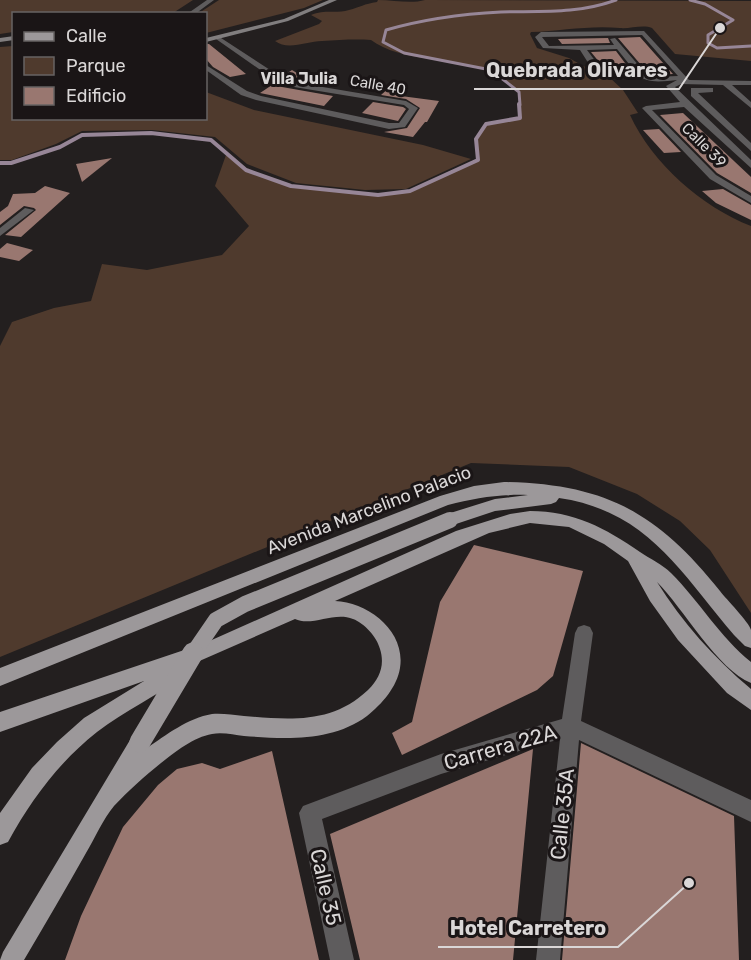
<svg xmlns="http://www.w3.org/2000/svg" width="751" height="960" font-family="Rubik,sans-serif">
	<rect width="100%" height="100%" fill="#231f1f"/>
	<path fill="#4f3a2d" d="M 0,0 L 193,0 L 173,13 L 14,14 L 13,32 L 0,34 Z
		M 219,0 L 323,0 L 304,8 L 206,33 L 206,14 L 199,13 Z
		M 378,0 C 394,0 411,4 425,0 L 751,1 L 751,61 L 675,54 L 652,28 C 643,24 630,29 620,28 C 590,25 561,31 531,32 L 530,34 L 537,48 L 569,58 L 596,73 L 608,76 L 623,90 L 638,113 L 630,115 C 652,163 702,207 751,226 L 751,613 L 710,550 L 680,521 L 637,494 L 569,467 L 471,463 L 0,657 L 0,346 L 12,322 L 54,308 L 91,301 L 102,264 L 147,270 L 222,255 L 249,226 L 215,186 L 226,155 L 246,170 L 291,186 L 378,195 L 410,191 L 477,160 L 476,139 L 486,124 L 520,118 L 519,92 C 510,85 500,73 489,70 C 455,58 400,62 371,40 C 355,39 339,40 322,41 C 307,41 288,51 275,41 L 319,24 L 322,21 L 311,15 C 325,9 336,14 349,10 C 360,7 364,4 377,2 Z
		M 13,46 L 14,118 L 206,118 L 206,92 L 254,110 L 423,145 L 471,159 L 406,189 L 365,190 L 296,183 L 247,164 L 215,137 L 152,130 L 82,131 L 56,144 L 12,160 L 0,160 L 0,47 Z"/>
	<g fill="none" stroke-linecap="round" stroke-linejoin="round">
		<path stroke="#978697" stroke-width="3" d="M 690,0 L 705,4 L 733,20 L 708,35 L 708,43 L 717,48 L 751,46
			M 520,105 L 519,92 L 491,70 L 404,53 L 383,42 L 386,30 C 424,19 462,14 501,12 C 541,11 578,14 616,0"/>
		<path stroke="#978697" stroke-width="4" d="M 0,163 L 11,163 L 60,147 L 82,135 L 151,133 L 211,140 L 246,170 L 291,186 L 378,195 L 410,191 L 478,160 L 476,139 L 486,124 L 520,118 L 519,104"/>
	</g>
	<path fill="#997770" d="M 640,37 L 655,54 L 673,74 L 653,75 L 647,72 L 618,38 Z
		M 608,38 L 610,43 L 562,44 L 558,39 Z
		M 206,44 L 209,44 L 246,74 L 230,77 L 213,67 L 206,59 Z
		M 616,51 L 628,67 L 604,68 L 591,52 Z
		M 292,70 L 308,80 L 340,86 L 288,79 L 283,76 Z
		M 275,83 L 282,87 L 333,96 L 324,106 L 260,93 Z
		M 391,86 L 408,89 L 401,96 L 439,101 L 427,122 L 425,122 L 413,137 L 384,132 L 407,128 L 420,108 L 406,99 L 381,95 Z
		M 373,102 L 403,107 L 406,109 L 398,121 L 362,113 Z
		M 683,113 L 751,177 L 751,193 L 717,173 L 660,115 Z
		M 659,129 L 681,152 L 664,153 L 643,130 Z
		M 112,158 L 82,182 L 76,164 Z
		M 45,186 L 70,193 L 21,237 L 5,235 L 36,210 L 34,208 L 24,206 L 0,225 L 0,212 L 8,206 L 13,194 L 35,193 Z
		M 723,189 L 751,205 L 751,220 L 716,203 L 702,191 Z
		M 7,243 L 33,250 L 19,261 L 0,257 L 0,249 Z
		M 474,545 L 583,571 L 553,676 L 537,690 L 402,755 L 392,733 L 412,722 L 440,602 Z
		M 581,743 L 734,816 L 739,960 L 562,960 Z
		M 533,749 L 513,960 L 360,960 L 330,834 Z
		M 272,751 L 319,960 L 65,960 L 81,916 L 123,827 L 158,785 L 177,769 L 202,763 L 220,769 Z"/>
	<g fill="none" stroke-linecap="round" stroke-linejoin="round">
		<path fill="#5e5c5d" fill-rule="evenodd" d="M 207,0 L 214,0 L 195,14 L 187,14 Z
			M 644,31 L 689,80 L 751,81 L 751,85 L 732,85 L 751,102 L 751,108 L 723,85 L 681,84 L 675,87 L 751,160 L 751,168 L 684,107 L 652,110 L 716,175 L 751,196 L 751,203 L 710,179 L 642,108 L 646,106 L 680,102 L 666,86 L 677,80 C 664,81 646,85 637,73 L 598,74 L 594,72 L 580,50 L 543,48 L 535,37 L 541,32 ZM 642,35 L 678,76 L 653,77 L 646,74 L 615,38 L 610,39 L 614,45 L 549,46 L 542,37 ZM 617,49 L 633,69 L 602,70 L 587,50 Z
			M 218,36 L 287,81 L 406,101 L 418,108 L 405,127 L 389,129 L 256,100 L 241,95 L 206,70 L 206,65 L 247,91 L 261,96 L 389,123 L 399,123 L 409,109 L 404,105 L 282,85 L 216,39 Z
			M 691,88 L 713,88 L 713,92 L 698,93 L 751,143 L 751,151 L 691,96 Z
			M 25,208 L 34,210 L 0,236 L 0,228 Z
			M 584,625 L 590,627 L 593,633 L 581,721 L 751,800 L 751,822 L 579,740 L 560,960 L 536,960 L 560,739 L 441,774 L 322,819 L 354,960 L 330,960 L 299,813 L 303,806 L 441,754 L 562,719 L 575,633 L 578,627 Z"/>
		<path fill="#817e7f" fill-rule="evenodd" d="M 329,0 L 337,0 L 288,21 L 206,42 L 206,38 L 284,19 Z
			M 14,36 L 14,40 L 0,42 L 0,38 Z"/>
		<path fill="#9c989a" fill-rule="evenodd" d="M 504,482 C 605,484 657,512 720,591 C 726,599 749,622 751,630 C 751,636 751,643 751,648 L 745,646 L 734,635 C 681,573 648,511 559,498 L 556,502 L 551,504 L 495,511 L 450,526 L 444,525 L 442,520 L 444,515 L 495,499 L 528,495 C 500,494 475,498 448,505 L 0,686 L 0,668 L 440,496 L 474,486 Z
			M 530,511 C 574,511 605,528 640,552 C 650,559 662,564 671,573 C 699,601 720,637 751,662 L 751,683 C 718,670 683,608 657,582 C 682,622 714,658 751,689 L 751,710 L 727,693 L 678,640 L 650,601 L 628,561 L 604,544 L 569,527 L 530,523 L 489,533 L 335,601 C 368,602 406,631 400,668 C 397,687 382,704 367,716 C 332,742 286,739 244,736 C 234,735 223,732 212,734 C 194,737 175,752 161,763 C 145,776 128,791 114,806 C 103,819 95,838 86,853 C 66,889 45,924 24,960 L 0,960 L 3,952 L 133,735 L 140,732 L 147,735 L 150,742 L 147,748 C 166,735 188,718 212,714 C 222,713 233,715 244,716 C 290,720 332,724 368,690 C 380,678 385,665 380,649 C 377,637 364,623 353,619 C 334,611 312,627 295,619 L 188,666 L 189,669 L 187,675 C 157,695 125,711 97,732 C 59,762 31,800 8,842 L 0,845 L 0,813 L 32,768 L 57,742 L 84,718 L 144,681 L 0,732 L 0,712 L 205,643 L 456,531 L 510,514 Z"/>
		<path stroke="#9c989a" stroke-width="16" d="M 192,655 L 216,620 L 245,604 L 450,520"/>
		<path stroke="#9c989a" stroke-width="21" d="M 140,742 L 193,653"/>
	</g>
	<g text-anchor="middle" dominant-baseline="central" stroke-width="6" stroke-linejoin="round" paint-order="stroke">
		<g font-size="15" fill="#dad7d7" stroke="#1a1516">
			<text transform="translate(378 85) rotate(10)">Calle 40</text>
			<text transform="translate(704 145) rotate(45)">Calle 39</text>
		</g>
		<g font-size="16" font-weight="bold" fill="#dad7d7" stroke="#1a1516">
			<text x="299" y="78">Villa Julia</text>
		</g>
		<g font-size="18" fill="#dad7d7" stroke="#1a1516">
			<text transform="translate(369 510) rotate(-21)">Avenida Marcelino Palacio</text>
		</g>
		<g font-size="21" fill="#dad7d7" stroke="#1a1516">
			<text transform="translate(500 747) rotate(-16)">Carrera 22A</text>
			<text transform="translate(562 814) rotate(-84)">Calle 35A</text>
			<text transform="translate(326 887) rotate(77)">Calle 35</text>
		</g>
	</g>
	<path fill="none" stroke="#dad7d7" stroke-width="2" d="M720 28L679 89H474M689 883L618 947H438"/>
	<g fill="#dad7d7" stroke="#1a1516" stroke-width="2">
		<circle cx="720" cy="28" r="6"/>
		<circle cx="689" cy="883" r="6"/>
	</g>
	<g font-size="20" text-anchor="middle" font-weight="bold" fill="#dad7d7" stroke="#1a1516" stroke-width="6" stroke-linejoin="round" paint-order="stroke">
		<text x="577" y="77">Quebrada Olivares</text>
		<text x="528" y="935">Hotel Carretero</text>
	</g>
	<rect x="12" y="12" width="195" height="108" fill="#1a1516" stroke="#676363" stroke-width="1.5"/>
	<rect x="24" y="32" width="30" height="9" fill="#9c989a" stroke="#676363" stroke-width="1.5"/>
	<text x="66" y="42" font-size="18" fill="#dad7d7">Calle</text>
	<rect x="24" y="57" width="30" height="18" fill="#4f3a2d" stroke="#676363" stroke-width="1.5"/>
	<text x="66" y="72" font-size="18" fill="#dad7d7">Parque</text>
	<rect x="24" y="87" width="30" height="18" fill="#997770" stroke="#676363" stroke-width="1.5"/>
	<text x="66" y="102" font-size="18" fill="#dad7d7">Edificio</text>
</svg>
